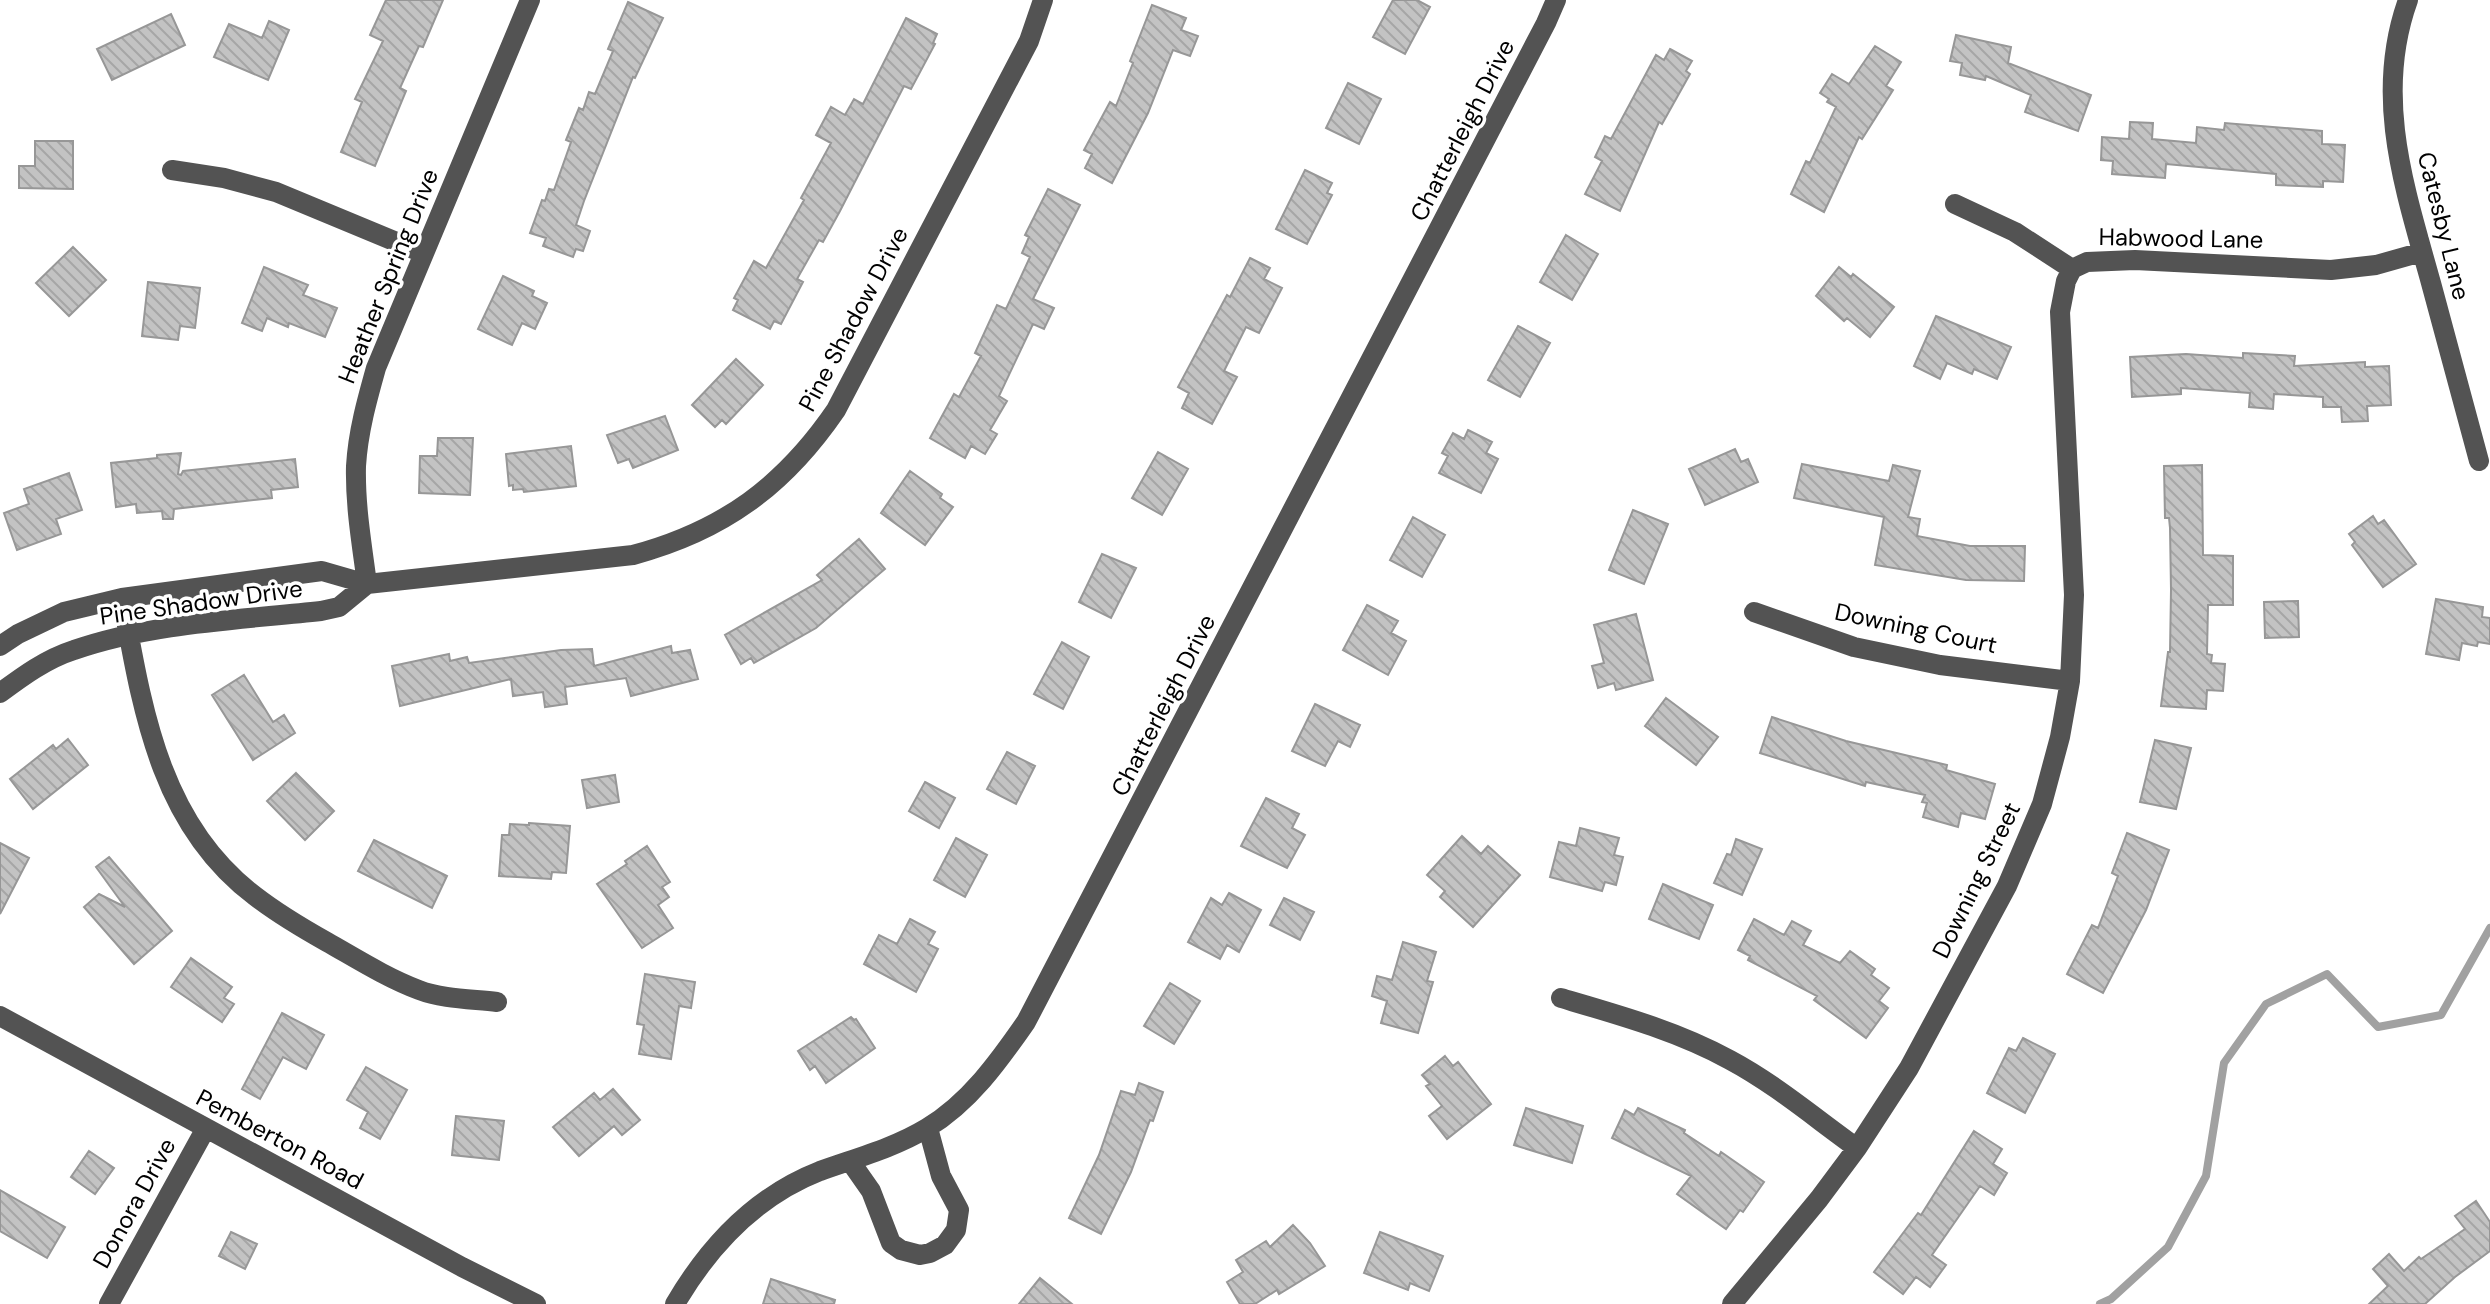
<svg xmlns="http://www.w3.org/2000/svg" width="2490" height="1304" font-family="'DM Sans',sans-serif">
	<defs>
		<pattern id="building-back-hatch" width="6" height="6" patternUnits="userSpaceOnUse" patternTransform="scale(2)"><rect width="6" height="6" fill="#c3c3c3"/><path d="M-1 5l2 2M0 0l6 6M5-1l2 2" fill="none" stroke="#a6a6a6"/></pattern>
	</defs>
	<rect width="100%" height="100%" fill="#fff"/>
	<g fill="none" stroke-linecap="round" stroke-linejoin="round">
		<path stroke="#a1a1a1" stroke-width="8" d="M 2100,1304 L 2111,1299 L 2168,1247 L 2206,1176 L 2224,1063 L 2266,1004 L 2327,974 L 2378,1027 L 2441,1015 L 2490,928"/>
	</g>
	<path fill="url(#building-back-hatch)" stroke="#979797" stroke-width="2" d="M 386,0 L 443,0 L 423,47 L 419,46 L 400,88 L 406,91 L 375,166 L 341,152 L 362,102 L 355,99 L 383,41 L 370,35 Z
		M 1393,0 L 1417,0 L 1430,7 L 1405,54 L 1373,37 Z
		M 628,2 L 663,18 L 635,78 L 633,77 L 584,201 L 576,225 L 590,231 L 583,251 L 576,249 L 573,257 L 543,246 L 546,238 L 530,233 L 542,200 L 545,201 L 549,189 L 554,190 L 571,142 L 566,140 L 579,108 L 583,110 L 589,92 L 595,94 L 613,51 L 608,49 Z
		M 1152,5 L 1186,18 L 1181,30 L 1198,36 L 1190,56 L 1173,50 L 1148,113 L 1112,183 L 1085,168 L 1092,154 L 1084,150 L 1110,102 L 1116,106 L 1133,63 L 1130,61 Z
		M 171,14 L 185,45 L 112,80 L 97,49 Z
		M 906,18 L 937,34 L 933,43 L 935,44 L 911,89 L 904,86 L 840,211 L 823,242 L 819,240 L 797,279 L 803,282 L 781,324 L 774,321 L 770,329 L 733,310 L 738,300 L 734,298 L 754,261 L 766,268 L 804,200 L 801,198 L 831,143 L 816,135 L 831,107 L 845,115 L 854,99 L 863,104 Z
		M 269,21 L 289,30 L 268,80 L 214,57 L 229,24 L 262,38 Z
		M 1956,35 L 2011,47 L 2008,63 L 2091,95 L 2078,131 L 2025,112 L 2031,95 L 1986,76 L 1985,80 L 1960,75 L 1962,63 L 1950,61 Z
		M 1875,46 L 1901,62 L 1886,86 L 1893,90 L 1862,139 L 1859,137 L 1824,212 L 1791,194 L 1806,161 L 1810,163 L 1836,107 L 1827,102 L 1829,99 L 1820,93 L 1832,74 L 1849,84 Z
		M 1670,49 L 1692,61 L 1686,71 L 1690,74 L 1662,124 L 1659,122 L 1620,211 L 1585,194 L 1602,161 L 1595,157 L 1605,136 L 1611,139 L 1656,55 L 1664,60 Z
		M 1348,83 L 1381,99 L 1359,144 L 1326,128 Z
		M 2130,122 L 2153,123 L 2152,139 L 2196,143 L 2197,127 L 2224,130 L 2225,123 L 2322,131 L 2322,144 L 2345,145 L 2343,182 L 2323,181 L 2323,187 L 2276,185 L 2276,174 L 2166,164 L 2165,178 L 2112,174 L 2113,161 L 2101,160 L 2102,137 L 2129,139 Z
		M 35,141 L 73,141 L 73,189 L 19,188 L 19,166 L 35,166 Z
		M 1305,170 L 1332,183 L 1327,193 L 1332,195 L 1307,244 L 1276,229 Z
		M 1048,189 L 1080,205 L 1033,299 L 1054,308 L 1044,329 L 1033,324 L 999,396 L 1007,401 L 990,430 L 997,434 L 985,454 L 971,446 L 965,458 L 930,438 L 954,394 L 959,397 L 981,356 L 975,353 L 997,305 L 1006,309 L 1030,257 L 1022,253 L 1029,237 L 1025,235 Z
		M 1566,235 L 1598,254 L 1572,300 L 1540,282 Z
		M 73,247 L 106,280 L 69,316 L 36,283 Z
		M 1250,258 L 1270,268 L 1264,279 L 1282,288 L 1259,333 L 1246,327 L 1224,371 L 1237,377 L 1212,424 L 1182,408 L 1189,393 L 1178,387 L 1227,295 L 1230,297 Z
		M 264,267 L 308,285 L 303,295 L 337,308 L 325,337 L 289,323 L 288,327 L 267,318 L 262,331 L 242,323 Z
		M 1839,267 L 1851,277 L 1853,274 L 1894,307 L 1870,337 L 1847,318 L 1844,321 L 1816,296 Z
		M 503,276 L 534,291 L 532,296 L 547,303 L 535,329 L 522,323 L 512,345 L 478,329 Z
		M 148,282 L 200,288 L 195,328 L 180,326 L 178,340 L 142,336 Z
		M 1936,316 L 2011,347 L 1997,379 L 1974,369 L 1972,374 L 1947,363 L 1940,379 L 1914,366 Z
		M 1518,326 L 1550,343 L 1520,397 L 1488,380 Z
		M 2243,353 L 2295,356 L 2294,366 L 2365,362 L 2365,367 L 2389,366 L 2391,405 L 2367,406 L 2368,421 L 2342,422 L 2341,407 L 2323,407 L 2323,397 L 2274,394 L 2273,409 L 2249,407 L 2250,393 L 2181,388 L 2181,394 L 2132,397 L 2130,357 L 2186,354 L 2243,358 Z
		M 736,359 L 763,385 L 726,424 L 722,420 L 715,427 L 692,405 Z
		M 665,416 L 678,450 L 633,468 L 629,459 L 618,463 L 607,435 Z
		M 1468,430 L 1492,442 L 1486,453 L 1498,459 L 1481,493 L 1439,473 L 1448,456 L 1442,453 L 1453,433 L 1464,439 Z
		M 438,438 L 473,438 L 470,495 L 419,493 L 420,456 L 437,456 Z
		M 571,446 L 576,486 L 524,492 L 523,489 L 513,490 L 513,485 L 509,486 L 506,454 Z
		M 1735,449 L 1741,462 L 1748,459 L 1758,482 L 1705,505 L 1689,469 Z
		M 1158,452 L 1188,469 L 1162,515 L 1132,498 Z
		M 181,453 L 178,474 L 181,475 L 183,471 L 295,459 L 298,487 L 271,490 L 272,498 L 174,509 L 173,519 L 163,519 L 162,511 L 137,513 L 136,504 L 116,507 L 111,463 L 157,458 L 157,455 Z
		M 1802,464 L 1889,481 L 1893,465 L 1920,471 L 1908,517 L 1920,519 L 1917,536 L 1970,546 L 2025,546 L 2024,581 L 1966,580 L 1875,565 L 1884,517 L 1794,498 Z
		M 2202,465 L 2203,555 L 2233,556 L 2233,605 L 2208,605 L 2207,654 L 2212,655 L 2211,663 L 2225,664 L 2223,691 L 2207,690 L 2206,709 L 2161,706 L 2168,652 L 2170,652 L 2171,590 L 2170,528 L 2169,518 L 2165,518 L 2164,466 Z
		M 910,471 L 942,494 L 940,498 L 953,507 L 925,545 L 881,513 Z
		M 69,473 L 82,510 L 56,519 L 61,534 L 17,550 L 4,513 L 29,504 L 24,489 Z
		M 1633,510 L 1668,524 L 1644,584 L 1609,570 Z
		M 2373,516 L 2378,524 L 2384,520 L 2416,564 L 2383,587 L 2352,545 L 2355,542 L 2349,534 Z
		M 1413,517 L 1445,535 L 1422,577 L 1390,560 Z
		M 859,539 L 885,569 L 816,628 L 754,663 L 751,658 L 741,664 L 725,635 L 822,580 L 817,575 Z
		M 1102,554 L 1136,568 L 1111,618 L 1079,602 Z
		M 2436,599 L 2483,607 L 2482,617 L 2490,618 L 2490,644 L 2478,642 L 2477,646 L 2462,643 L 2459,660 L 2426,654 Z
		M 2298,601 L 2299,637 L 2265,638 L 2264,602 Z
		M 1367,605 L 1398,621 L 1391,633 L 1406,641 L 1388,675 L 1343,650 Z
		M 1636,614 L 1653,680 L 1616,690 L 1614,683 L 1598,688 L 1592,666 L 1604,663 L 1594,625 Z
		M 1062,642 L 1089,657 L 1063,709 L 1034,694 Z
		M 671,646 L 672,653 L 690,650 L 698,679 L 631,696 L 626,678 L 565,687 L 567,704 L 545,707 L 543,692 L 513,696 L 511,679 L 400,706 L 392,666 L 449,654 L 450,661 L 467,657 L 469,663 L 561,650 L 592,649 L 594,666 Z
		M 244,675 L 273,722 L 284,715 L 295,733 L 253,760 L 212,695 Z
		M 1666,698 L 1718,737 L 1696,765 L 1645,726 Z
		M 1315,704 L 1360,725 L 1350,747 L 1338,741 L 1325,766 L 1292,751 Z
		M 1772,717 L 1846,741 L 1947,765 L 1946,770 L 1995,784 L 1985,819 L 1961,813 L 1958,827 L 1923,817 L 1927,803 L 1922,802 L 1925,795 L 1866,782 L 1865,786 L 1760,753 Z
		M 68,739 L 88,765 L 33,809 L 10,779 L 53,745 L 56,749 Z
		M 2155,740 L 2191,748 L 2176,809 L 2140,802 Z
		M 1007,752 L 1035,766 L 1016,804 L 987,789 Z
		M 296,773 L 334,811 L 305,840 L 267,801 Z
		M 615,775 L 619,802 L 587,808 L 582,780 Z
		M 925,782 L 955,798 L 939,828 L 909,811 Z
		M 1266,798 L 1299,814 L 1292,828 L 1305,835 L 1287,868 L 1241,846 Z
		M 529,823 L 570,826 L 566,873 L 552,872 L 551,879 L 499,876 L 502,835 L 509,835 L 510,824 L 529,825 Z
		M 1580,828 L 1619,838 L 1614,855 L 1623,857 L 1616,885 L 1605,882 L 1602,891 L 1550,877 L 1559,842 L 1576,846 Z
		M 2127,833 L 2169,850 L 2146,910 L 2103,993 L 2067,974 L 2092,925 L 2098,928 L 2118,876 L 2112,873 Z
		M 1462,836 L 1481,854 L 1488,846 L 1520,875 L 1473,927 L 1440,897 L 1445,891 L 1427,875 Z
		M 956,838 L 987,855 L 965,897 L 934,880 Z
		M 1736,839 L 1762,849 L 1742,895 L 1714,883 L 1727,854 L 1731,855 Z
		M 374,840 L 447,876 L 432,908 L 358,871 Z
		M 0,843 L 29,858 L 0,914 Z
		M 647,846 L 670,882 L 662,887 L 669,897 L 658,905 L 673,928 L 642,948 L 597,884 L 627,864 L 625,861 Z
		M 109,857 L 172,931 L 134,964 L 84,907 L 99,894 L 125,907 L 96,867 Z
		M 1663,884 L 1713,905 L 1699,939 L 1649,919 Z
		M 1229,893 L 1261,910 L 1239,952 L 1227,945 L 1220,959 L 1188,942 L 1211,898 L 1222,905 Z
		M 1284,898 L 1314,912 L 1300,940 L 1270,925 Z
		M 910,919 L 935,932 L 928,944 L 938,949 L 916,992 L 864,964 L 879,935 L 897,944 Z
		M 1754,919 L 1784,935 L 1792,921 L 1811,931 L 1803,945 L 1840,963 L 1850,951 L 1875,969 L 1871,975 L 1889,988 L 1879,1001 L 1888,1008 L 1866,1038 L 1814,1000 L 1817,996 L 1748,960 L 1750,956 L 1738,950 Z
		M 1403,942 L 1436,952 L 1427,981 L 1433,982 L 1418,1033 L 1381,1023 L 1387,1001 L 1372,996 L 1377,976 L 1392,980 Z
		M 191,958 L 232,987 L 224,998 L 234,1004 L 222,1022 L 171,987 Z
		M 645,974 L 695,982 L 691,1008 L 679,1006 L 671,1059 L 639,1054 L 644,1025 L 637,1024 Z
		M 1170,983 L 1200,1001 L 1174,1044 L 1144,1026 Z
		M 282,1013 L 324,1035 L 306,1069 L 283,1057 L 260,1099 L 242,1089 Z
		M 851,1017 L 854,1020 L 856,1019 L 875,1048 L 826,1083 L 815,1066 L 810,1070 L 798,1051 Z
		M 2023,1038 L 2055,1054 L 2025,1113 L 1987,1093 L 2009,1048 L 2016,1051 Z
		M 1445,1056 L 1453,1066 L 1458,1062 L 1491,1104 L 1447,1139 L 1429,1116 L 1442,1106 L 1426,1086 L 1430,1084 L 1422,1075 Z
		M 366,1067 L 407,1090 L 380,1139 L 360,1128 L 368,1112 L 347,1100 Z
		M 1139,1083 L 1163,1092 L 1153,1121 L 1150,1120 L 1131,1172 L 1101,1234 L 1069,1218 L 1099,1155 L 1121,1091 L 1135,1095 Z
		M 613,1089 L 640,1120 L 622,1135 L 614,1126 L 579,1156 L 553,1127 L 594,1093 L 600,1100 Z
		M 1526,1108 L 1583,1126 L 1572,1163 L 1514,1145 Z
		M 1638,1108 L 1685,1130 L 1684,1133 L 1719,1156 L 1721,1152 L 1764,1182 L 1743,1212 L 1740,1210 L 1726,1229 L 1677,1194 L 1691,1176 L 1612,1138 L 1625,1110 L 1634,1115 Z
		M 456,1116 L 504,1121 L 499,1160 L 452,1155 Z
		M 1974,1131 L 2002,1149 L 1993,1164 L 2007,1173 L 1994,1195 L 1980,1186 L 1932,1255 L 1946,1265 L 1930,1287 L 1916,1277 L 1903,1294 L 1874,1272 L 1918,1213 L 1921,1215 Z
		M 89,1151 L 114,1168 L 95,1194 L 71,1177 Z
		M 0,1190 L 65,1227 L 47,1258 L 0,1231 Z
		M 2476,1201 L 2490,1222 L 2490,1251 L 2455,1277 L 2425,1304 L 2369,1304 L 2388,1286 L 2373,1269 L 2389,1254 L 2404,1271 L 2419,1257 L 2421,1259 L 2465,1229 L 2455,1216 Z
		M 1293,1225 L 1310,1243 L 1325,1266 L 1279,1294 L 1277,1290 L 1255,1304 L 1240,1304 L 1227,1282 L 1243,1272 L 1236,1260 L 1266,1241 L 1270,1247 Z
		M 231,1232 L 257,1244 L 245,1269 L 219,1256 Z
		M 1380,1232 L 1443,1256 L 1429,1291 L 1410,1283 L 1408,1290 L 1364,1273 Z
		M 1040,1278 L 1072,1304 L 1019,1304 Z
		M 771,1279 L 835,1300 L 834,1304 L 763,1304 Z"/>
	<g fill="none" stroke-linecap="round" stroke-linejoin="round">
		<path stroke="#535353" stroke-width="20" d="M 2408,0 C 2373,97 2405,189 2431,283 C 2447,342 2463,402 2479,461
			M 172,170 L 224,178 L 276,192 L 423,253
			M 1955,204 L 2015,232 L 2072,269
			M 2072,269 L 2087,262 L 2135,260 L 2331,270 L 2376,265 L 2422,252
			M 367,584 C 362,545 355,506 356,466 C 358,432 367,400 376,368 L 530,0
			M 122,598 C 142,707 159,824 255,896 C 277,913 302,928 327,942 C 357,959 387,978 419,990 C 442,999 472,999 497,1002
			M 1754,612 L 1854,647 L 1940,665 L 2070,681
			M 0,646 L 18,634 L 64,612 L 122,598 L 322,571 L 367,584 L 633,555 C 723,531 784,486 836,410 L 1029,41 L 1043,0
			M 0,693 C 23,676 46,659 74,650 C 152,623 239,620 321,611 L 339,607 L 367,584
			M 1561,998 C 1619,1015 1677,1031 1730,1060 C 1775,1084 1815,1118 1857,1148
			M 0,1016 L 462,1267 L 536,1304
			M 850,1161 L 871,1191 L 891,1243 L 901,1250 L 920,1255 L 930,1253 L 945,1245 L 956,1230 L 959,1210 L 941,1176 L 928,1128
			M 109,1304 L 206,1128
			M 675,1304 C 709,1246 756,1196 820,1171 C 856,1158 894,1148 927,1128 C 969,1103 999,1061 1026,1022 L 1546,23 L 1556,0
			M 1732,1304 L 1819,1199 L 1857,1148 L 1909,1068 L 2007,886 L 2042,804 L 2060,737 L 2070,681 L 2074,595 L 2060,312 L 2066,281 L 2072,269"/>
	</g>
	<g text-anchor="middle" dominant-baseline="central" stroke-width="7" stroke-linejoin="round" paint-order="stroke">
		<g font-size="24" fill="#000" stroke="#fff">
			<text transform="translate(1462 130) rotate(-63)">Chatterleigh Drive</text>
			<text transform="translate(2444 226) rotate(76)">Catesby Lane</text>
			<text transform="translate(2181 238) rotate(1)">Habwood Lane</text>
			<text transform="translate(388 276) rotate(-68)">Heather Spring Drive</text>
			<text transform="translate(853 319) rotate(-62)">Pine Shadow Drive</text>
			<text transform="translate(201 602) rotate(-8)">Pine Shadow Drive</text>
			<text transform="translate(1916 628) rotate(12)">Downing Court</text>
			<text transform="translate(1163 705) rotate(-63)">Chatterleigh Drive</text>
			<text transform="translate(1976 880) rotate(-64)">Downing Street</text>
			<text transform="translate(280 1139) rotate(28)">Pemberton Road</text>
			<text transform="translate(134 1203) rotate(-61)">Donora Drive</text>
		</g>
	</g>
</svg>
